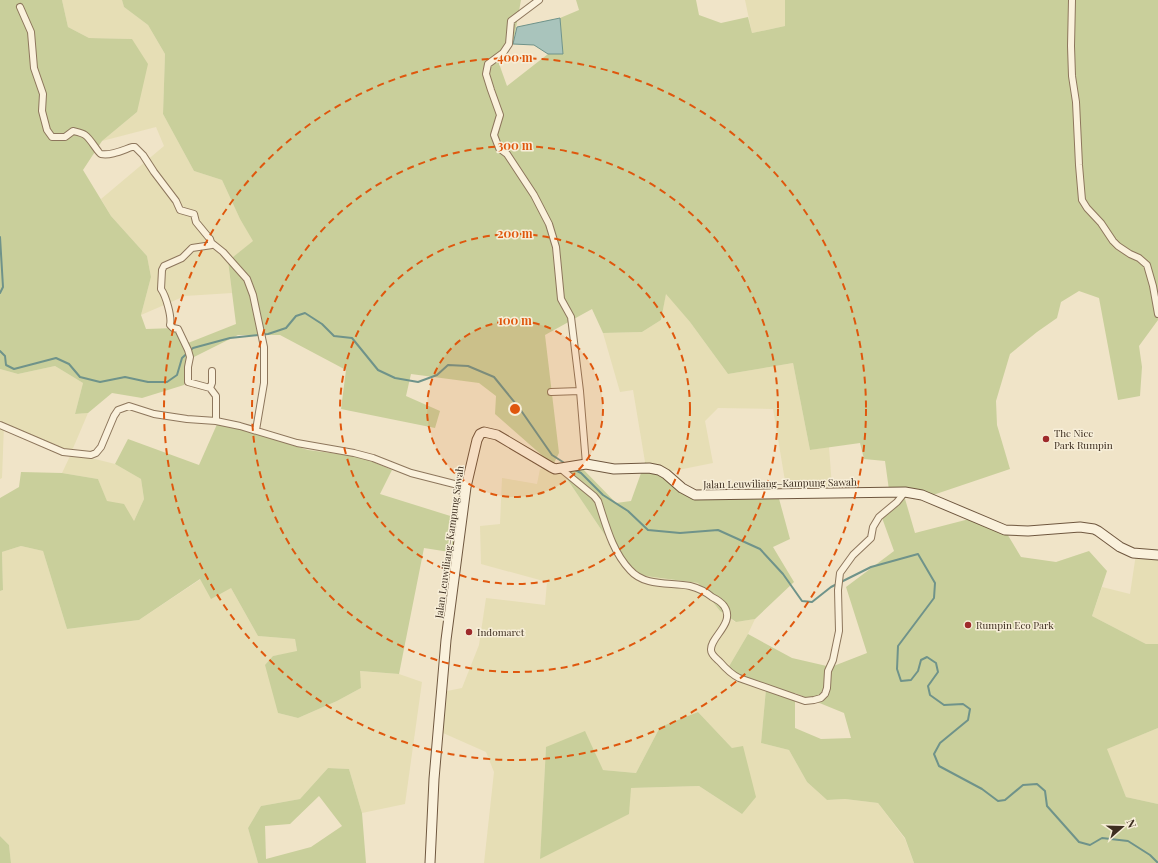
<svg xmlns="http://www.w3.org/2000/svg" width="1158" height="863" font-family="'Playfair Display',serif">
	<rect width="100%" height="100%" fill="#f0e4c8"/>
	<path fill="#e6deb5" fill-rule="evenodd" d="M 62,0 L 122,0 L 124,7 L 148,25 L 165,54 L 163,114 L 194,171 L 222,180 L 240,219 L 254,241 L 228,261 L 232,293 L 185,296 L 141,315 L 151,277 L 147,256 L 111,216 L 101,199 L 164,146 L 156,127 L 102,141 L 137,112 L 132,39 L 89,38 L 68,27 Z
		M 745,0 L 785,0 L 785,26 L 752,33 Z
		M 666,293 L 690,322 L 728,374 L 793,363 L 810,450 L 829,447 L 832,487 L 786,487 L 773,409 L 718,408 L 705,421 L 713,463 L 668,472 L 645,462 L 633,390 L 620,392 L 603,333 L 642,332 L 661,320 Z
		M 55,366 L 83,383 L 75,414 L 88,413 L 71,453 L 115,464 L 141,479 L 144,499 L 134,521 L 107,502 L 98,479 L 62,473 L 71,454 L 4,425 L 2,478 L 0,479 L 0,369 L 18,374 Z
		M 553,465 L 563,473 L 615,550 L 638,575 L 698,583 L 720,611 L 735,622 L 755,619 L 748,634 L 728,668 L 766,689 L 761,743 L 789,750 L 807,782 L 827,800 L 845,799 L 878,803 L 905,839 L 914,863 L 484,863 L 494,772 L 486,752 L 443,733 L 447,691 L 462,688 L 479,645 L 486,598 L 545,605 L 547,582 L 481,564 L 480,526 L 500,524 L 502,478 L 537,484 L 540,469 ZM 698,712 L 732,748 L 742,814 L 699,786 L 631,788 L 540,859 L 546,747 L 603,770 L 636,773 L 660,727 Z
		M 21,546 L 43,551 L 67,629 L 139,620 L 201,579 L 231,588 L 258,636 L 295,639 L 297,652 L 273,656 L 278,713 L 298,718 L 337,701 L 361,688 L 359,671 L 399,674 L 422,682 L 405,804 L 362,813 L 349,769 L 328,768 L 300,799 L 261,806 L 248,828 L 258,863 L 11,863 L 9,845 L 0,836 L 0,591 L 3,590 L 2,552 Z
		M 1136,554 L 1158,555 L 1158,644 L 1146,644 L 1092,616 L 1102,587 L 1130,594 Z
		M 1158,728 L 1158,804 L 1126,797 L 1106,749 Z"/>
	<path fill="#c9cf9b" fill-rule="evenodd" d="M 0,0 L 62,0 L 68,27 L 89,38 L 132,39 L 148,64 L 137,112 L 102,141 L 83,170 L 111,216 L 147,256 L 151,277 L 141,315 L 146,329 L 175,328 L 183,345 L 236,324 L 228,261 L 253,241 L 240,219 L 222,180 L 194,171 L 163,114 L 165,54 L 148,25 L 124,7 L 122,0 L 521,0 L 513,44 L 497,58 L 507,86 L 548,54 L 563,54 L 560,18 L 579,10 L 576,0 L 696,0 L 699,15 L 721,23 L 748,17 L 752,33 L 785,26 L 785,0 L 1158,0 L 1158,320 L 1139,346 L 1142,367 L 1140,396 L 1118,400 L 1099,298 L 1079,291 L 1061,302 L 1057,318 L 1037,332 L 1010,354 L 996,401 L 997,425 L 1010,469 L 933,495 L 903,492 L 915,533 L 977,517 L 1006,532 L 1021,557 L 1056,562 L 1089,551 L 1107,571 L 1092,616 L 1146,644 L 1158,644 L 1158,728 L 1107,749 L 1126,797 L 1158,804 L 1158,863 L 914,863 L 905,838 L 878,803 L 845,799 L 827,800 L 807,782 L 789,750 L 761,743 L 766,689 L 741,683 L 728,668 L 748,634 L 792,658 L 831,667 L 867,653 L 846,587 L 894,551 L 881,515 L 902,492 L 889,490 L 885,461 L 864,459 L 860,443 L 810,450 L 793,363 L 728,374 L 690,322 L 666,294 L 661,320 L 642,332 L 603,333 L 592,309 L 545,335 L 559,453 L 553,465 L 495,414 L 496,396 L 479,383 L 411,374 L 406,396 L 440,411 L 435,428 L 341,409 L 346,370 L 280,335 L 238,335 L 186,361 L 184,385 L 142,398 L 112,393 L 88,413 L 75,414 L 83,383 L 55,366 L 18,374 L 0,369 ZM 795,693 L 844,713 L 851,738 L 821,739 L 795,728 Z
		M 218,422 L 308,450 L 362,457 L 392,470 L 380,494 L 460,519 L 456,553 L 424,548 L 399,674 L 360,671 L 361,688 L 337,701 L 298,718 L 278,713 L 265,665 L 273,656 L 297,651 L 295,639 L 258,636 L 231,588 L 211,599 L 200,579 L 139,620 L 67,629 L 43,551 L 21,546 L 2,552 L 3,590 L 0,591 L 0,498 L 19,487 L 21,472 L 62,473 L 98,479 L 107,501 L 124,504 L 134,521 L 144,499 L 141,479 L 115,464 L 128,439 L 199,465 Z
		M 645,462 L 668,472 L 691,496 L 778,495 L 790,539 L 773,547 L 794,582 L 755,619 L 736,622 L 720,611 L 698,583 L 638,575 L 615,550 L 563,473 L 578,464 L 616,503 L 631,501 Z
		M 698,712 L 732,748 L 743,746 L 756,797 L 742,814 L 699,786 L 631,788 L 629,814 L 540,859 L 546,747 L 585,731 L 603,770 L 636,773 L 660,727 Z
		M 328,768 L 349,769 L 362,813 L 366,863 L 258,863 L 248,828 L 261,806 L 300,799 ZM 319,796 L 342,826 L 311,847 L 266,859 L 265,826 L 290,824 Z
		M 0,836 L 9,845 L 11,863 L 0,863 Z"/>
	<path fill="#a9c4bc" stroke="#6f938a" d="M 560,18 L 563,54 L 548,54 L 534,45 L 513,44 L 517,27 Z"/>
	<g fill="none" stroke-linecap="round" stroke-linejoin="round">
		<path stroke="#6f938a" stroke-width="2" d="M 0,237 L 3,287 L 0,293
			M 0,351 L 5,356 L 6,365 L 14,369 L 56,358 L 69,364 L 80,377 L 100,382 L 125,377 L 148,382 L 167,382 L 177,375 L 182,358 L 193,348 L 230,338 L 268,334 L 286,328 L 296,316 L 305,313 L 322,324 L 334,336 L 352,338 L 378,370 L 395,378 L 418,382 L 437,375 L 448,365 L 468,366 L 494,377 L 520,409 L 552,455 L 566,464
			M 575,470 L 581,473 L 603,495 L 628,511 L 648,530 L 680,533 L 718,530 L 760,549 L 783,574 L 802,601 L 812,602 L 831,587 L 871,567 L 918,554 L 935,583 L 934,598 L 898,646 L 897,669 L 901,681 L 911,680 L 918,671 L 921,660 L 927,657 L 936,663 L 938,672 L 928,686 L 930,695 L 944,705 L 963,704 L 970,709 L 968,720 L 940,743 L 934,754 L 939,766 L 982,789 L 998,801 L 1005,800 L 1023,785 L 1037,784 L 1045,791 L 1047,806 L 1079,842 L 1090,845 L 1102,838 L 1128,841 L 1150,855 L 1158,863"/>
		<defs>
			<path id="street" d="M 539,0 L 511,21 L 509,44 L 503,53 L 488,64 L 486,74 L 491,90 L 500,115 L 494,135 L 499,148 L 507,154 L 534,195 L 549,224 L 556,247 L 561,299 L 571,317 L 580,391 L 586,464
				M 1072,0 L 1071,46 L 1072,76 L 1076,102 L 1079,165 L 1082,200 L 1087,208 L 1101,223 L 1113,241 L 1118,246 L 1130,254 L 1139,258 L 1147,265 L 1153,286 L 1158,314
				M 20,7 L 31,32 L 34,68 L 43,94 L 42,111 L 47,130 L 52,137 L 65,137 L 73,131 C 77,132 82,133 85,135 C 91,139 98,153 101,154 C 111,156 123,150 132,147 L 135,147 L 143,155 L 154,172 L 176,201 L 180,210 L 194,214 L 196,222 L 210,239 L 212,245 L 192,248 L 182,258 L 164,266 L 162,270 L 161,289 C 166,296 172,317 170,325 L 173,328 L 178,329 L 188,350 L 190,357 L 188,367 L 188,382 L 210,388
				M 213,244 L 223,252 L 247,279 L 253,295 L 264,347 L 264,383 L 256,430
				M 212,371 L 212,383 L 210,388 L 216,396 L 216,421
				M 551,392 L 580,391
				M 0,425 L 63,452 L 91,455 L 96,453 L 101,447 L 114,416 L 118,410 L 129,406 L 154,414 L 187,419 L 216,421 L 240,426 L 297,443 L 354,453 L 373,458 L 411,473 L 466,487
				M 561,469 L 594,496 L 598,501 C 606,525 612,551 630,570 C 645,587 670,582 690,586 C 698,588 706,592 712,597 C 716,599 721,602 724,606 C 736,623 710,637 711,650 C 711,655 717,659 720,662 C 726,669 731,674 739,678 L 805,701 L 814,700 L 821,698 L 825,694 L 827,688 L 828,671 L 833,660 L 839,631 L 838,590 L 840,573 L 853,555 L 871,538 L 873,527 L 879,517 L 897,502 L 905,492"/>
			<path id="secondary" d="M 430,863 L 434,779 L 446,640 L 466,487 L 477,440 L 480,434 L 484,432 L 497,435 L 551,467 L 555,469 L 586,464 L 614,469 L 649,468 L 659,470 L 666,474 L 682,488 L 695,495 L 905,492 L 922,495 L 1005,530 L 1028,531 L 1080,527 L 1094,529 L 1098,531 L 1120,547 L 1133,553 L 1158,555"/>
		</defs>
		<use href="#street" stroke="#8d765c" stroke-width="8"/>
		<use href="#secondary" stroke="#6f573f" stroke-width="11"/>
		<use href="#street" stroke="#faf1dc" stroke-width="6"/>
		<use href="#secondary" stroke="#faf1dc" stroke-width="9"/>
	</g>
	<circle cx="515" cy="409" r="88" fill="#df570d" fill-opacity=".12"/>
	<g fill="none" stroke="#df570d" stroke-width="2" stroke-dasharray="7 5">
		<circle cx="515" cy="409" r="88"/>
		<circle cx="515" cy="409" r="175"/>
		<circle cx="515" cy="409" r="263"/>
		<circle cx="515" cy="409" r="351"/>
	</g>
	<g fill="#9e2a2b" stroke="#f7eed8" stroke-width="1.5">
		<circle cx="1046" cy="439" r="4"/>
		<circle cx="968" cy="625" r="4"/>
		<circle cx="469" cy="632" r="4"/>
	</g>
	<g text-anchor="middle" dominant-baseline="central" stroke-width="3" stroke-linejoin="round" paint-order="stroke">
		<g font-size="10" fill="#3d2e20" stroke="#f7eed8" text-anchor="start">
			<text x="1054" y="433">The Nice<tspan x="1054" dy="12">Park Rumpin</tspan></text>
			<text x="976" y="625">Rumpin Eco Park</text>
			<text x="477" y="632">Indomaret</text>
		</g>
		<g font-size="10" fill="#3d2e20" stroke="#f7eed8">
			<text transform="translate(780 483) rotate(-1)">Jalan Leuwiliang–Kampung Sawah</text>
			<text transform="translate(449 542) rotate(-82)">Jalan Leuwiliang–Kampung Sawah</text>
		</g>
	</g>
	<circle cx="515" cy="409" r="6" fill="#df570d" stroke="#f7eed8" stroke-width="2"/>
	<g font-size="12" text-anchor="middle" font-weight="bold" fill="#df570d" stroke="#f7eed8" stroke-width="3" stroke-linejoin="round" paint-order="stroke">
		<text x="515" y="62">400 m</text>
		<text x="515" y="150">300 m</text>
		<text x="515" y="238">200 m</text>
		<text x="515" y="325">100 m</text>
	</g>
	<g transform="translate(1122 827) rotate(70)" stroke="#f7eed8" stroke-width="3" paint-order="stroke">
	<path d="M0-3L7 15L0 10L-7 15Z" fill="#3d2e20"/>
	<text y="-6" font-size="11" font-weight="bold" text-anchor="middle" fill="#3d2e20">N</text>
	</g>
</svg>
